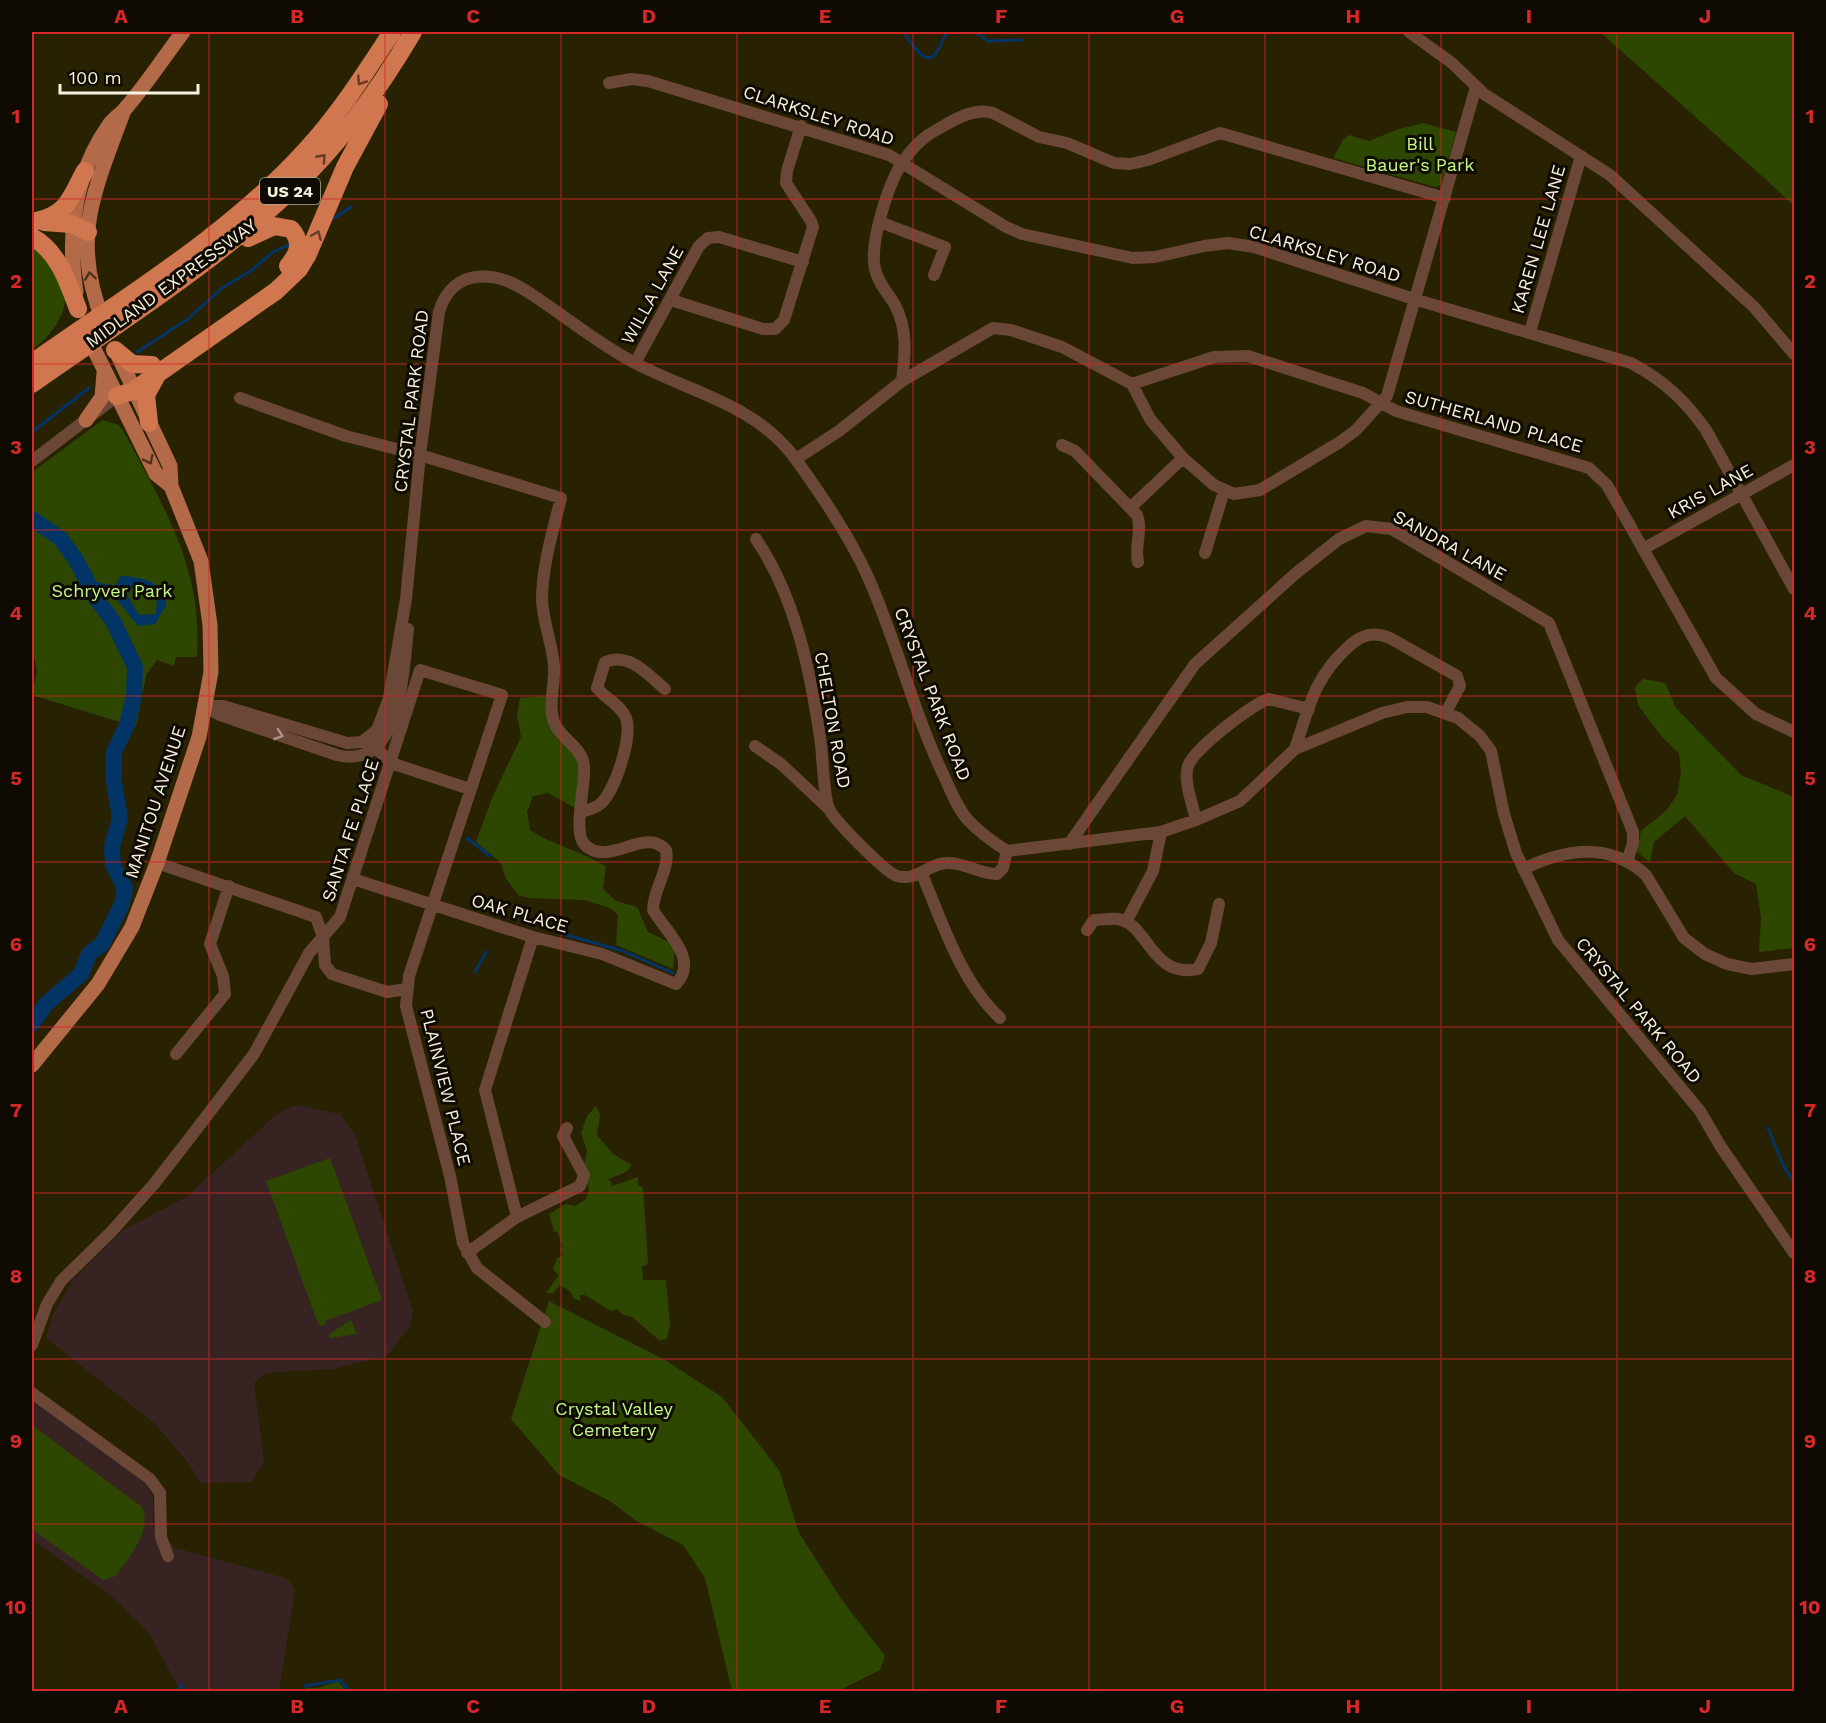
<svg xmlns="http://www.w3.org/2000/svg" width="1826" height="1723" font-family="'Work Sans',sans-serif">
	<rect width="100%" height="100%" fill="#292202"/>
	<path fill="#372422" d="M 296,1105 L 340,1114 L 355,1135 L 413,1311 L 410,1326 L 387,1356 L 332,1369 L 266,1373 L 254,1383 L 264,1463 L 251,1482 L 200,1483 L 190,1465 L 154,1423 L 46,1338 L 54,1312 L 74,1279 L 122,1231 L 186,1197 L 277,1114 Z
		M 32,1393 L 146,1484 L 153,1500 L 153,1526 L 175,1548 L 286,1578 L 295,1589 L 279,1691 L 180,1691 L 150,1634 L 109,1594 L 32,1540 Z"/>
	<path fill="#2d4700" d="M 1600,32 L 1794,32 L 1794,206 L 1772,185 Z
		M 1423,123 L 1456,132 L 1441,185 L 1435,187 L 1333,158 L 1343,140 L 1349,135 L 1369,141 L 1399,129 Z
		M 32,242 C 41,254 57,269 63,283 C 73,309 51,336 32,350 Z
		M 103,420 L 118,425 L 123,430 C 163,507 203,566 197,657 L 176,657 L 174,666 L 157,660 L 146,675 L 136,727 L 32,695 L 37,671 L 32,646 L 32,472 Z
		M 1643,679 L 1665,683 L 1676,708 L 1741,775 L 1794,797 L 1794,948 L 1759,952 L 1761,918 L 1756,884 L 1734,873 L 1685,816 L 1654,842 L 1650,862 L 1637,852 L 1641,831 L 1666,811 L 1677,795 L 1681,773 L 1679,753 L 1662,737 L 1638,705 L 1635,687 Z
		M 547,696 L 576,755 L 579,773 L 575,808 L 548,793 L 533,796 L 527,812 L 530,830 C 554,846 583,851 606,867 L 603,889 L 616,901 L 637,907 L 648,932 L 675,945 L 673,969 L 616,945 L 618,915 L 610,908 L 585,900 L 528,898 L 518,895 L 506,878 L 500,862 L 476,842 L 492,798 L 521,737 L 517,715 L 520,698 Z
		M 596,1106 L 600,1115 L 597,1135 L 613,1154 L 632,1165 L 626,1172 L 606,1180 L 610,1180 L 612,1186 L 638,1177 L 638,1185 L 643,1188 L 648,1264 L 642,1267 L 643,1280 L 666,1280 L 670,1325 L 667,1339 L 659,1340 L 632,1317 L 622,1314 L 617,1309 L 611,1311 L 585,1295 L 580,1295 L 581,1301 L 574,1299 L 570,1291 L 560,1285 L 553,1293 L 546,1293 L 559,1275 L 553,1270 L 557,1258 L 563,1256 L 560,1249 L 563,1246 L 557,1232 L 554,1231 L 549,1214 L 566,1204 L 575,1206 L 585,1200 L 589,1192 L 584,1167 L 587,1150 L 581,1133 L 587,1116 Z
		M 330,1158 L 382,1300 L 325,1321 L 326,1324 L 322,1326 L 318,1324 L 266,1181 Z
		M 549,1301 L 665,1360 L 722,1397 L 779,1470 L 799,1533 L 842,1600 L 885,1656 L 880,1670 L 838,1691 L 732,1691 L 705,1578 L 683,1545 L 635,1520 L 610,1501 L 559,1475 L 511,1419 Z
		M 351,1320 L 357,1334 L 330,1338 L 329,1334 Z
		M 32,1425 L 142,1507 C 153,1531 128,1558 116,1576 L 103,1580 L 32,1529 Z
		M 338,1681 L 346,1691 L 303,1691 L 306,1688 L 318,1688 Z"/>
	<path fill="#023566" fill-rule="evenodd" d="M 120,576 C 139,577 154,579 166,595 L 166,606 L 155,624 L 138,626 L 118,601 L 114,590 ZM 135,584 L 154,589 L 157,595 L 156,614 L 139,615 L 127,595 Z"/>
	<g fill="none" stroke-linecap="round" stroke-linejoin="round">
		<path stroke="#023566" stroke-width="3" d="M 903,32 C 911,40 924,69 936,53 C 941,47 943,38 947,32
			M 976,32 L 988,41 L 1022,40
			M 334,218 L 351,207
			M 137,352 L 188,319 L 222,288 L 252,270 L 273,252 L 289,245
			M 32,432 L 89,388
			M 88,582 L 114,587
			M 467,838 L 490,856
			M 560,933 L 623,951 L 673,973
			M 475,972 L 486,952
			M 1768,1128 L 1784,1167 L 1794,1182
			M 305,1686 L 340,1680 L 350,1692
			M 176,1692 L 182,1685
			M 271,1692 L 271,1691"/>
		<path stroke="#023566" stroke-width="16" d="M 32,519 L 60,538 L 76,560 L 97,600 L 113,621 L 135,667 L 134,696 L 127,725 L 114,752 L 114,782 L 120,818 L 112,847 L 113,865 L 125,888 L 122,904 L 102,944 L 89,954 L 81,974 L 47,1003 L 32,1024"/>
		<path stroke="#6b4737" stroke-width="12" d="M 1409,32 L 1452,63 L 1484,94 L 1610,175 L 1754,307 L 1794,354
			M 609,83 L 631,79 L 648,81 L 889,155 L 1006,227 L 1022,234 L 1133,258 L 1155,257 L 1204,246 L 1228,243 L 1254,247 L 1417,300 L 1631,363 C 1663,380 1685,400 1706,430 L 1794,589
			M 880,222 L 945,247 L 934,275
			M 671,300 L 763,329 L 775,329 L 784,320 L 813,227 L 811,221 L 786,183 L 787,171 L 801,126
			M 1530,332 L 1581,156
			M 635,363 L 699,246 L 708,238 L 719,237 L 803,262
			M 902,381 C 905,356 908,329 895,305 C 888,293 878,283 875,269 C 869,243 889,181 904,160 C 913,147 924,136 938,129 C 954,120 974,107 993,113 L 1039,137 L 1067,143 L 1114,163 L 1130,164 L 1148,160 L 1220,133 L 1445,198
			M 1132,384 L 1214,357 L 1248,356 L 1363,393 L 1396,411 L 1589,468 L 1607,485 L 1716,678 L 1756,714 L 1794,732
			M 240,398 L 346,436 L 420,455 L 561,498 C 553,531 542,566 542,600 C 543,623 553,645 554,667 C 555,685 548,705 554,722 C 560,739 582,746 584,766 C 586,785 572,833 585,845 C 609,868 644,826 666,850 C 670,870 653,889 653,910 C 665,931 700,959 676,984 L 602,954 L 533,937 L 353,879
			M 1062,445 L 1075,451 L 1137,515 C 1143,530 1134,546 1138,562
			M 796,459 L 839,431 L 902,381 L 993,328 L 1011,330 L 1062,347 L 1132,384 L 1150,419 L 1183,458 L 1214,485 L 1234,494 L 1260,490 L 1340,442 L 1356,430 L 1387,396 L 1476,87
			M 32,461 L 117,396
			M 1131,507 L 1183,458
			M 756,539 C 795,596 810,670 820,737 C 823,755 823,794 829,809 C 834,820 886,873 897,876 C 917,882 930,862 949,863 C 965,863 980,874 997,874 L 1003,868 L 1007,851
			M 1643,549 L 1794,465
			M 1205,553 L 1224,491
			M 205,706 L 223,706 L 347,743 L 362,742 L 377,730 L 389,698 L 406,599 L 420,455 L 439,312 C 453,265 498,271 531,294 C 565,316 597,343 633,362 C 691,393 757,404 797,461 C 823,497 850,537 868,577 C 897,642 913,712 944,776 C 951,791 957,808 968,820 C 979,832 993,842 1007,851 L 1161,832 L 1196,820 L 1240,801 L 1295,749 L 1382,713 L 1407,707 L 1427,707 L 1458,718 L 1480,736 L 1491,751 L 1504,814 L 1516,853 L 1558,940 L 1700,1111 L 1721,1147 L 1794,1253
			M 206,707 L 220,715 L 337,755 C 402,771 403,670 408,629
			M 372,744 L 391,763 L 470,789
			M 755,746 L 781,764 L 830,810
			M 1295,749 C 1309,707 1314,678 1348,647 C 1361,635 1373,631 1390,638 L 1457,676 L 1460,686 L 1446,712
			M 582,812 C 587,810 595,808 599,805 C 615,793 633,736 626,718 C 621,705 606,699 597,688 L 605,662 C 629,652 647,674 665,689
			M 1196,820 C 1193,805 1183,781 1188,766 C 1194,749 1252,704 1269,699 L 1309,709
			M 1069,844 L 1195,664 L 1295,574 L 1339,539 L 1366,526 L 1392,529 L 1549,623 L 1633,832 L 1633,843 L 1627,862
			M 157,863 L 316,917 L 323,937 L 325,965 L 332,974 L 387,992 L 406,989
			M 1523,869 C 1565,849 1608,841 1646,875 L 1684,938 L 1705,954 L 1727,964 L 1752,969 L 1794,964
			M 922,874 C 942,922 961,982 1000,1018
			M 1126,922 L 1153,871 L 1161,832
			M 1087,930 L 1094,920 C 1101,920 1111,918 1118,919 C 1148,923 1151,979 1198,969 L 1211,943 L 1219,904
			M 176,1054 L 225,994 L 223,976 L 210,944 L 229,886
			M 517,1217 L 485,1090 L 533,937
			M 467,1253 L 517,1217 L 580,1186 L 584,1175 L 563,1136 L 567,1128
			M 32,1345 L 47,1304 L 61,1281 L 111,1232 L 154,1184 L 189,1139 L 254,1054 L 309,953 L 340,917 L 420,670 L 502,695 L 409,976 L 406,1006 L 450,1176 L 463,1243 L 477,1268 L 545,1322
			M 32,1393 L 150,1479 L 160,1493 L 161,1537 L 168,1556"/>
		<path stroke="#b36a49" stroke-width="15" d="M 76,292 C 67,233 74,175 109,125 C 113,119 120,115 125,109 C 146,85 164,57 183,32
			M 104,323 C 69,238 95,190 124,110
			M 87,335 L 156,474 L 171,486
			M 86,420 L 102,397 L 104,373
			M 32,1065 L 98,984 L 132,927 L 157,863 L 199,737 L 211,672 L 210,625 L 201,561 L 171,486 L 170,466 L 116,351"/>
		<path stroke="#d0774f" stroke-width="18" d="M 36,221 C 68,215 71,196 85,171
			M 44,222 L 72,224 L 88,232
			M 32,237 C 58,251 68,282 78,309
			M 248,238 L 274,226 L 291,229 C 303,242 298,254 288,266
			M 115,350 L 132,364 L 152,365
			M 32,363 C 125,297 229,235 306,150 C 340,113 365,73 392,32
			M 32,384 C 120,322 216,262 294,187 C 342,142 380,88 413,32
			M 117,396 L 133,391 L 276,291 L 299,269 L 308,254 L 345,167 L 379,104
			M 149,423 L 146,395 L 157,375"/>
	</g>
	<defs><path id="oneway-chevron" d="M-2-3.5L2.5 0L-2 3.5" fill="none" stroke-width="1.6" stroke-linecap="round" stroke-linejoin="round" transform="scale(1.5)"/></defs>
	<g stroke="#663c25">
		<use href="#oneway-chevron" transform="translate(361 81) rotate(124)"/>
		<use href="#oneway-chevron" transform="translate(322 158) rotate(-48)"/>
		<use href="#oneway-chevron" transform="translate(317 235) rotate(-67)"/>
	</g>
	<g stroke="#51311e">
		<use href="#oneway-chevron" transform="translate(90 276) rotate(-98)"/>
		<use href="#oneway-chevron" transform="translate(149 460) rotate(64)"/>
	</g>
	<use stroke="#aa9483" href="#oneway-chevron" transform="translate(279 735) rotate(19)"/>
	<path fill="none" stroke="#d62828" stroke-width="1.5" stroke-opacity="0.55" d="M 209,32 L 209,1692M 385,32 L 385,1692M 561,32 L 561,1692M 737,32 L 737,1692M 913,32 L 913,1692M 1089,32 L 1089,1692M 1265,32 L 1265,1692M 1441,32 L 1441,1692M 1617,32 L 1617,1692M 32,199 L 1794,199M 32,364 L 1794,364M 32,530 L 1794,530M 32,696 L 1794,696M 32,862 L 1794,862M 32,1027 L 1794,1027M 32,1193 L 1794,1193M 32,1359 L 1794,1359M 32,1524 L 1794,1524"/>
	<g text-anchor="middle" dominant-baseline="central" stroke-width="6" stroke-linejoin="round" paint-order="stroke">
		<rect fill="#0f0b02" stroke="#b1ad9d" stroke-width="1.5" x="260" y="178" width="60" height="26" rx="4.5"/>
		<g font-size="16" font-weight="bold" fill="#f6f2df">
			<text x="290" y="191">US 24</text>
		</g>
		<g font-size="18" fill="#f6f2df" stroke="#0f0b02">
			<text transform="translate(819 115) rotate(18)">CLARKSLEY ROAD</text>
			<text transform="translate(1538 239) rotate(-74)">KAREN LEE LANE</text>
			<text transform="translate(1325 253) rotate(17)">CLARKSLEY ROAD</text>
			<text transform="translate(171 283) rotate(-36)">MIDLAND EXPRESSWAY</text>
			<text transform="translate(652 295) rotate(-61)">WILLA LANE</text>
			<text transform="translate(411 401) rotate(-83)">CRYSTAL PARK ROAD</text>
			<text transform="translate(1494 421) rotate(16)">SUTHERLAND PLACE</text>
			<text transform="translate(1710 491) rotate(-29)">KRIS LANE</text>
			<text transform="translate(1450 545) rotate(29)">SANDRA LANE</text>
			<text transform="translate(933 694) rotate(69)">CRYSTAL PARK ROAD</text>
			<text transform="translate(833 720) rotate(80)">CHELTON ROAD</text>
			<text transform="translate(155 802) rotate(-72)">MANITOU AVENUE</text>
			<text transform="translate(350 830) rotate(-72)">SANTA FE PLACE</text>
			<text transform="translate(520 913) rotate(16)">OAK PLACE</text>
			<text transform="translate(1639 1010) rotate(50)">CRYSTAL PARK ROAD</text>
			<text transform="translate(446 1087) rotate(76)">PLAINVIEW PLACE</text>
		</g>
		<g font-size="18" fill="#c3f885" stroke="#0f0b02">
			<text x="1420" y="143">Bill<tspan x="1420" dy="21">Bauer's Park</tspan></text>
			<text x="112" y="590">Schryver Park</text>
			<text x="614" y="1408">Crystal Valley<tspan x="614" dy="21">Cemetery</tspan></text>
		</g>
	</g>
	<rect width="1826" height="1723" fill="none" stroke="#0f0b02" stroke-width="66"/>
	<path d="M60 84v9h138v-9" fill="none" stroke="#f6f2df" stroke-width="3"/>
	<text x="69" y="84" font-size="18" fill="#f6f2df" stroke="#0f0b02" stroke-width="4.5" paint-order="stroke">100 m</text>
	<rect x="33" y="33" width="1760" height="1657" fill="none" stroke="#d62828" stroke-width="2"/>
	<g font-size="20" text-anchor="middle" font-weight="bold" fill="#d62828">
		<text x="121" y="23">A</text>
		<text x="297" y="23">B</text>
		<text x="473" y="23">C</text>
		<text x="649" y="23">D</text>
		<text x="825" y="23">E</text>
		<text x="1001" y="23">F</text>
		<text x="1177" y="23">G</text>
		<text x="1353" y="23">H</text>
		<text x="1529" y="23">I</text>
		<text x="1705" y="23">J</text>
		<text x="16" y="123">1</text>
		<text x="1810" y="123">1</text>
		<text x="16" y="288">2</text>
		<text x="1810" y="288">2</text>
		<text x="16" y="454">3</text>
		<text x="1810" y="454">3</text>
		<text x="16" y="620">4</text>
		<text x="1810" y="620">4</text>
		<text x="16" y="785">5</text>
		<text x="1810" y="785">5</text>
		<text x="16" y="951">6</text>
		<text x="1810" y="951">6</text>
		<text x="16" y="1117">7</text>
		<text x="1810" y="1117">7</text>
		<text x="16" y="1283">8</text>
		<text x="1810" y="1283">8</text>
		<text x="16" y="1448">9</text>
		<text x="1810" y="1448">9</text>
		<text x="16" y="1614">10</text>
		<text x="1810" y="1614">10</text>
		<text x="121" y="1713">A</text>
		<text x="297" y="1713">B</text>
		<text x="473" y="1713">C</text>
		<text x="649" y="1713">D</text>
		<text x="825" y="1713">E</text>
		<text x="1001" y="1713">F</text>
		<text x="1177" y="1713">G</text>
		<text x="1353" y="1713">H</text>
		<text x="1529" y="1713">I</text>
		<text x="1705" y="1713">J</text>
	</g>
</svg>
